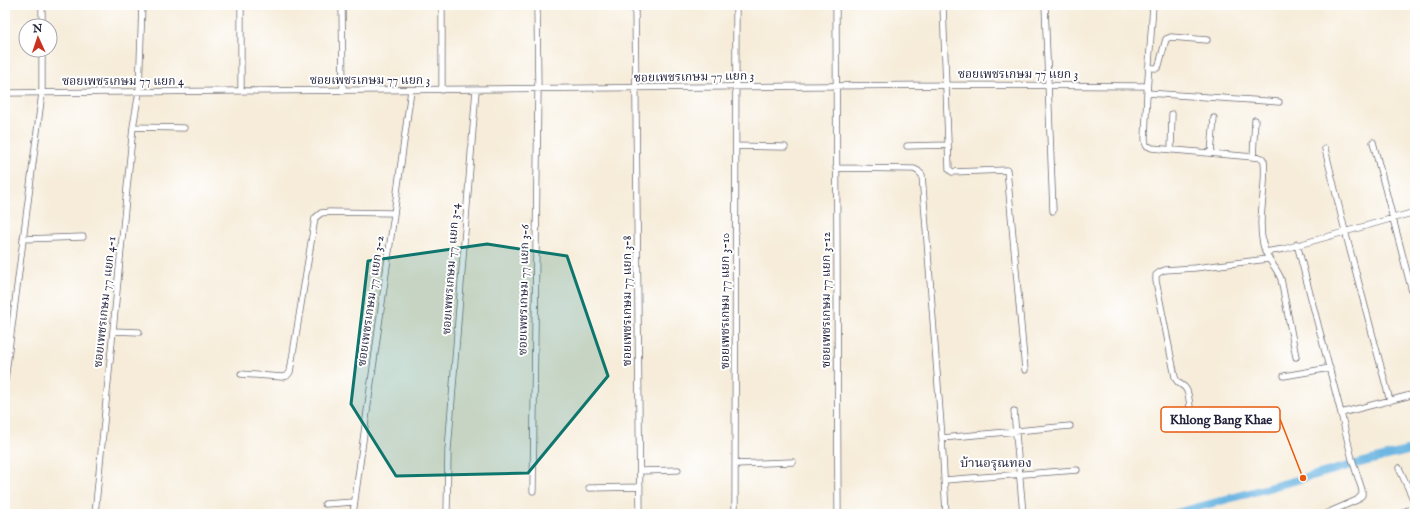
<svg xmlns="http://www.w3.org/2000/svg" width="1420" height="519" font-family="'IM FELL English','Noto Serif Thai',serif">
	<rect width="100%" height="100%" fill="#fff"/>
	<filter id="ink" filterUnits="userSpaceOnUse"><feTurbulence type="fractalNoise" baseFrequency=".025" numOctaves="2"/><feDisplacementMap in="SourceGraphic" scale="8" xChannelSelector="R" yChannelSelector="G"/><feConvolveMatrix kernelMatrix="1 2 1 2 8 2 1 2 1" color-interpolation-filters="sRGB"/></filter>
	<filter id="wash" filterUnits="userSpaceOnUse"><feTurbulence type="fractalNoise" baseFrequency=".012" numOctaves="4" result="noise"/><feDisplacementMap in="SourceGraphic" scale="16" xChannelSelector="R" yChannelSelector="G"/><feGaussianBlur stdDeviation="0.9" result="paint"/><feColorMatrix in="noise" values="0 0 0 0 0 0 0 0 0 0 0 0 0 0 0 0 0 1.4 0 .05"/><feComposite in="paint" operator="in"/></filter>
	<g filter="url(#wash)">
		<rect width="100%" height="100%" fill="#f6ecd9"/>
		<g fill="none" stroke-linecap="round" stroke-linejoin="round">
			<path stroke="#68b4e1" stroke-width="8" d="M 1173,514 L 1352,465 L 1415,449"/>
		</g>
	</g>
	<g filter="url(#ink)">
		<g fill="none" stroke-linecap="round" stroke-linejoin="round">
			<defs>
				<path id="minor" d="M 42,5 L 42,26
					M 342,5 L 343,91
					M 635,5 L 640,514
					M 836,5 L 838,514
					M 943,5 L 949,169 L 952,172 L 1007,170 L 1025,370
					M 1045,5 L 1053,211
					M 1153,5 L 1147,93 L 1145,139 L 1146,145 L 1152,148 L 1253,157 L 1262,158 L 1264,161 C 1267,188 1257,217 1263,244 C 1266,259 1276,266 1281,279 L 1296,357
					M 1148,68 L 1157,68 L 1159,65 L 1166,39 L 1171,37 L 1207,40
					M 442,90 L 442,5
					M 241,91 L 241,5
					M 5,93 L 945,85 L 1147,86
					M 1147,93 L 1279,102
					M 133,127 L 184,128
					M 1373,142 L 1415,303
					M 736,146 L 785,147
					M 907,146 L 947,145
					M 1325,149 L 1345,231 L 1390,401
					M 1171,150 L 1172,114
					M 1211,153 L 1214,118
					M 1253,157 L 1255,120
					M 836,168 L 914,169 L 918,171 L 922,175 L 942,438 L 946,514
					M 23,239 L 83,237
					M 1297,244 L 1341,413
					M 1265,252 L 1284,249 L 1415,212
					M 113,331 L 139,332
					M 241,374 L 282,377 L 287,376 L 290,372 L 315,218 L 321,213 L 329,212 L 394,213
					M 1284,376 L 1330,368
					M 5,380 L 42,93 L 42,50
					M 1014,411 L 1023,514
					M 1191,418 C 1190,411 1190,394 1186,389 C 1182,383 1178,386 1175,377 L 1156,281 L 1156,275 L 1160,272 L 1165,270 L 1195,268 L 1268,259
					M 942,438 L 1070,426
					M 735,464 L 793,462
					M 1399,468 L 1415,503
					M 640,471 L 678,470
					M 945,480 L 1077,470
					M 589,488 L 640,487
					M 533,491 L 538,89 L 537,5
					M 325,504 L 354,502
					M 1404,512 L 1415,507
					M 5,513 L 17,514
					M 95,514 L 133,127 L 139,92 L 142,5
					M 353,514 L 411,90
					M 447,514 L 448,450 L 476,90
					M 735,514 L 736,5
					M 1325,514 L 1357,500 L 1362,495 L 1362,490 L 1352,459 L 1341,413 L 1415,394"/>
			</defs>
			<use href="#minor" stroke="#6c6972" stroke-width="7"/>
			<use href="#minor" stroke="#fff" stroke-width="5.5"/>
		</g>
	</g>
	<path fill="#0f766e" fill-opacity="0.2" stroke="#0f766e" stroke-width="3" stroke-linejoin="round" d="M 487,244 L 567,256 L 608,376 L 528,473 L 396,476 L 351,404 L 368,261 Z"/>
	<g text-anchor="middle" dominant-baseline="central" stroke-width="4" stroke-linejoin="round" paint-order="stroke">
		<g font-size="12" fill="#22223b" stroke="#fff">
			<text x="1018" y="74">ซอยเพชรเกษม 77 แยก 3</text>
			<text transform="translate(694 77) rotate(-1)">ซอยเพชรเกษม 77 แยก 3</text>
			<text x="370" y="80">ซอยเพชรเกษม 77 แยก 3</text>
			<text x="123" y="81">ซอยเพชรเกษม 77 แยก 4</text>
			<text transform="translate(451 269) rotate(-86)">ซอยเพชรเกษม 77 แยก 3-4</text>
			<text transform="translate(524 290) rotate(-89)">ซอยเพชรเกษม 77 แยก 3-6</text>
			<text transform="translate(826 300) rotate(-90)">ซอยเพชรเกษม 77 แยก 3-12</text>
			<text transform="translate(371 301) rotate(-82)">ซอยเพชรเกษม 77 แยก 3-2</text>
			<text transform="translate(627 301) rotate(-90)">ซอยเพชรเกษม 77 แยก 3-8</text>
			<text transform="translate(725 301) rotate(-90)">ซอยเพชรเกษม 77 แยก 3-10</text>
			<text transform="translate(105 302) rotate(-84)">ซอยเพชรเกษม 77 แยก 4-1</text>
		</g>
		<g font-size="13" fill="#22223b" stroke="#fff">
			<text x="996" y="463">บ้านอรุณทอง</text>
		</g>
	</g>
	<path fill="none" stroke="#e8590c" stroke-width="1.5" d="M1303 478L1280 419"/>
	<circle fill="#e8590c" stroke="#fff" stroke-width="1.5" cx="1303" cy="478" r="4"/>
	<rect fill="#fff" stroke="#e8590c" stroke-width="1.5" x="1161" y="407" width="119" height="25" rx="4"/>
	<g font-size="13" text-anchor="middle" font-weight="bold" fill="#22223b">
		<text x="1221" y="424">Khlong Bang Khae</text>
	</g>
	<rect width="1420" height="519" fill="none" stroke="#fff" stroke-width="20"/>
	<g transform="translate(38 38) rotate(357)"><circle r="19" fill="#ffffff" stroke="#a7a7b1"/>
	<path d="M0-3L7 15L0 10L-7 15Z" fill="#c8321e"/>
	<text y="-6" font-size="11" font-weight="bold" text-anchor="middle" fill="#22223b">N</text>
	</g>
</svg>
